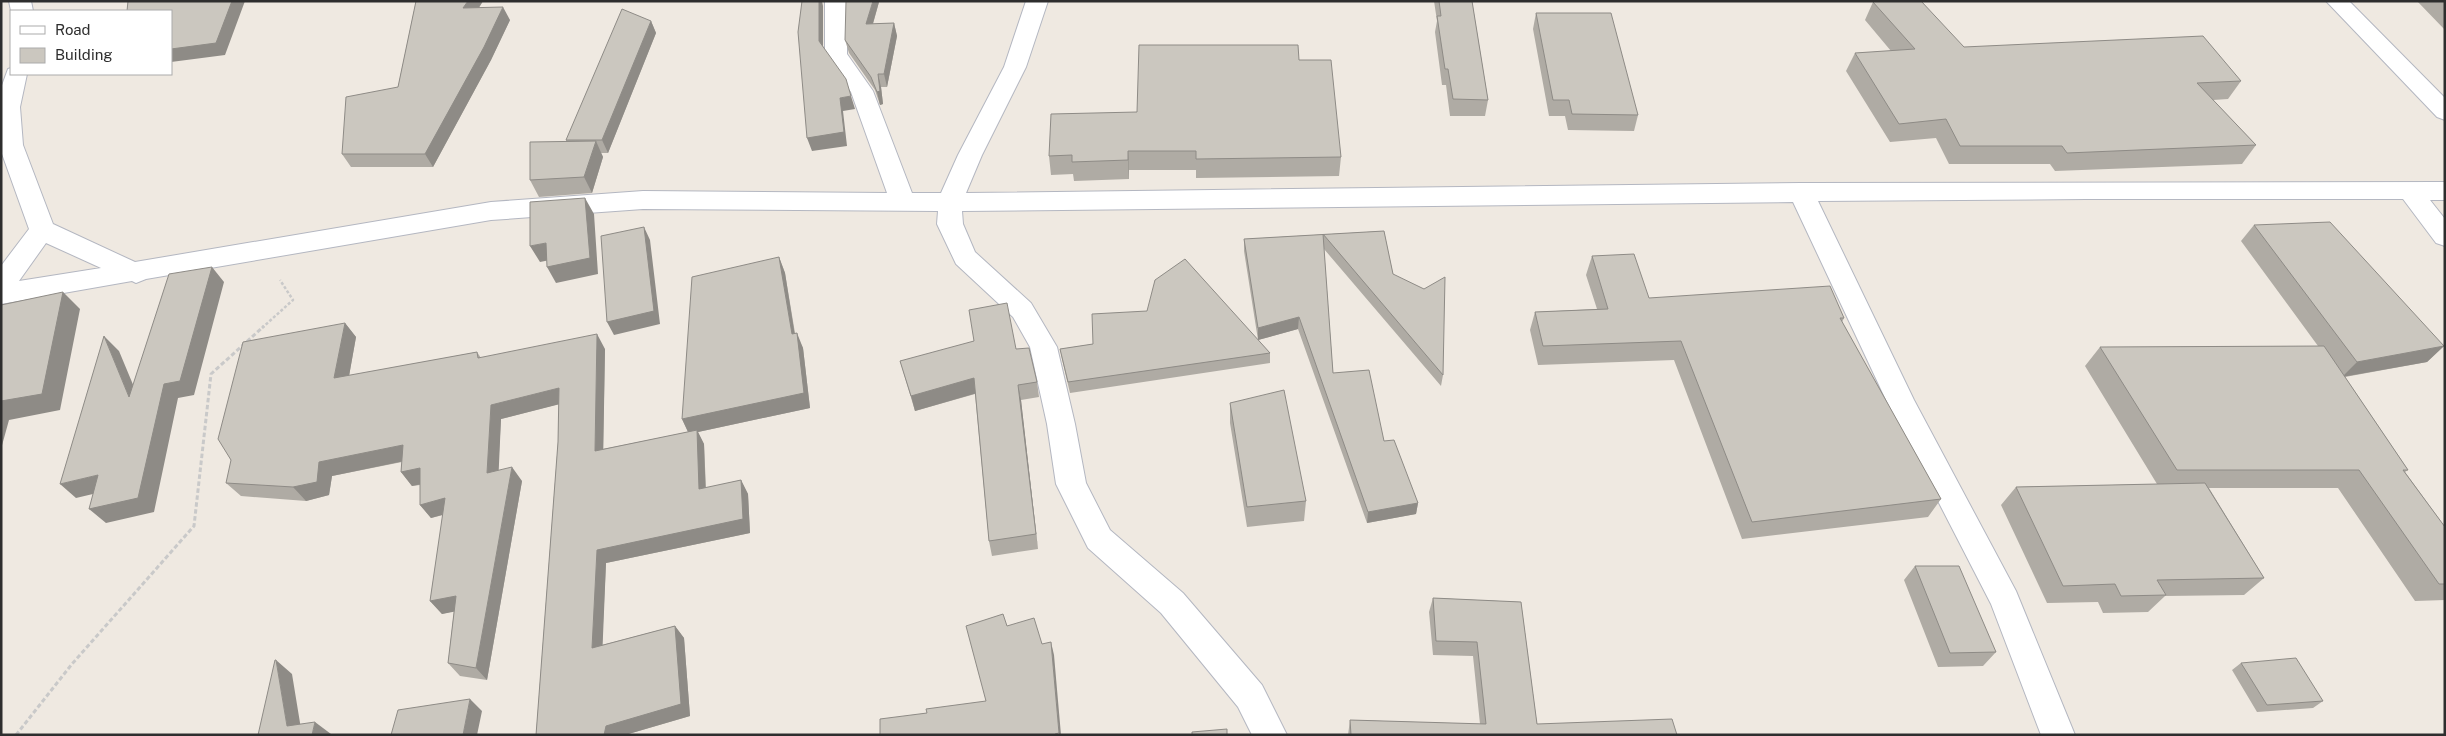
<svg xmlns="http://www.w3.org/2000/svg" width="2446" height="736" font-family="'Public Sans',sans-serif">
	<rect width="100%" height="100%" fill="#efe9e1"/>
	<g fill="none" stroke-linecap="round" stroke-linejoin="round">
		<defs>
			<path id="minor" d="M 9,1 L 31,1 L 33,11 L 11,11 Z
				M 825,1 L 847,1 L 847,54 L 873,91 L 912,193 L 941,193 L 958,155 L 1004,67 L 1026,1 L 1048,1 L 1026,67 L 982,155 L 966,193 L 1801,183 L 2445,182 L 2445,200 L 2430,200 L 2445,219 L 2445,246 L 2436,243 L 2403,199 L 2086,199 L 1818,201 L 1914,400 L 2016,591 L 2075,735 L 2041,735 L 1991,604 L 1887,402 L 1793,202 L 962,211 L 963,224 L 975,252 L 1031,303 L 1057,347 L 1075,424 L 1086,483 L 1110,530 L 1183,593 L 1262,685 L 1287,735 L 1252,735 L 1238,707 L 1161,613 L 1088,548 L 1056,484 L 1047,424 L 1030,347 L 1013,317 L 956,264 L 937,224 L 938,211 L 643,209 L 491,220 L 146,279 L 136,283 L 132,281 L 1,304 L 1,266 L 29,229 L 1,151 L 1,88 L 8,69 L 11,68 L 11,74 L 27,74 L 20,107 L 23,145 L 53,224 L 135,262 L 491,202 L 643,191 L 887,193 L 851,92 L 825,55 ZM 46,243 L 101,268 L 19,281 Z
				M 2326,1 L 2349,1 L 2445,98 L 2445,120 L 2437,117 Z"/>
		</defs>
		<use href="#minor" stroke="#b4b7c1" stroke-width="2"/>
		<path stroke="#c9c9c9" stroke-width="2.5" stroke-dasharray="3 2" stroke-linecap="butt" d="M 262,328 L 293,300 L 280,280"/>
		<path stroke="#c9c9c9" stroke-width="3" stroke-dasharray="4.5 2.5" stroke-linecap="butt" d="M 16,735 L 72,664 L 194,526 L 211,374 L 264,326"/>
		<use href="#minor" fill="#fff" fill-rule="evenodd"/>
	</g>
	<path fill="#afaba4" d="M 416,1 L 483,1 L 479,8 L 510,20 L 491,60 L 433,167 L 351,167 L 342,154 L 398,87 Z
		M 1434,1 L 1472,1 L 1488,100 L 1485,116 L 1450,116 L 1446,85 L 1442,85 L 1435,32 L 1437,21 Z
		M 2417,1 L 2445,1 L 2445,30 Z
		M 879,2 L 873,24 L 894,23 L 897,36 L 887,87 L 881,87 L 883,104 L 880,105 L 875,90 L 849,53 L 845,40 Z
		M 1873,2 L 1964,47 L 2241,81 L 2228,99 L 2213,100 L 2256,145 L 2242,164 L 2055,171 L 2050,164 L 1949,164 L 1936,138 L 1890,142 L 1846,71 L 1855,53 L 1891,51 L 1865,20 Z
		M 1536,13 L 1638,115 L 1634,131 L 1568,130 L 1565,116 L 1549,116 L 1533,29 Z
		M 651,21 L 656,33 L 608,153 L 601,153 L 603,157 L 592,193 L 539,197 L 530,180 L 566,142 L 566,140 Z
		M 1299,60 L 1341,157 L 1339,176 L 1196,178 L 1196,170 L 1129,170 L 1129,179 L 1074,181 L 1073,174 L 1051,175 L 1049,156 L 1137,112 Z
		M 2254,225 L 2444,346 L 2427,362 L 2345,377 L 2408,470 L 2405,472 L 2445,527 L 2445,600 L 2415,601 L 2338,488 L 2209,488 L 2264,578 L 2244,595 L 2165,596 L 2148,612 L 2103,613 L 2098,602 L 2047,603 L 2001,505 L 2016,487 L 2157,484 L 2085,366 L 2100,347 L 2318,346 L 2241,241 Z
		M 1384,231 L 1393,274 L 1443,375 L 1441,386 L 1324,249 L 1333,373 L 1384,441 L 1418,503 L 1416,514 L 1367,523 L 1298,329 L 1258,340 L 1270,353 L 1270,363 L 1070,393 L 1062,359 L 1060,349 L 1093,344 L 1258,340 L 1244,251 L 1244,239 Z
		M 1592,256 L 1649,298 L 1844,318 L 1842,322 L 1941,499 L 1928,517 L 1742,539 L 1674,360 L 1538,365 L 1530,330 L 1535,312 L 1597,309 L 1586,275 Z
		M 779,257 L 785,273 L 795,333 L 803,348 L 810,408 L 698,432 L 704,444 L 706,488 L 741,480 L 748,494 L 750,533 L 606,563 L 602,645 L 675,626 L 684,638 L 690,716 L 625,735 L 536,735 L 558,442 L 559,404 L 501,419 L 498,470 L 522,481 L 487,680 L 460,676 L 448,663 L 454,611 L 442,614 L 430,601 L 443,515 L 431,518 L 420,505 L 420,485 L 412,486 L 401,472 L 402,462 L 332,476 L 329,495 L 306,501 L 241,496 L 226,483 L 345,323 L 356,337 L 349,376 L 477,352 L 481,358 L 605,349 L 603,449 L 688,432 L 682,419 Z
		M 1016,349 L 1037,382 L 1039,397 L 1021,400 L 1038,549 L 992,556 L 989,541 L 975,394 L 915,411 L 900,361 Z
		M 1230,403 L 1306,501 L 1304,521 L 1247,527 L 1230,423 Z
		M 1915,566 L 1996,652 L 1983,666 L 1938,667 L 1904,580 Z
		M 1433,598 L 1521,602 L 1537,724 L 1677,735 L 1348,735 L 1350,720 L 1480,724 L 1473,656 L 1433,655 L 1429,612 Z
		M 2241,663 L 2323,701 L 2313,708 L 2257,712 L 2232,670 Z"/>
	<path fill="#8e8b86" d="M 232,1 L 245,1 L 225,55 L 171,62 L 171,49 Z
		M 468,1 L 483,1 L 470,21 L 463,8 Z
		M 819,1 L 822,1 L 823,6 L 823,55 L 819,41 Z
		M 873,1 L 879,1 L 879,2 L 869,37 L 866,24 Z
		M 503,7 L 510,20 L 491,60 L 433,167 L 425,154 Z
		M 651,21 L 656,33 L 608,153 L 602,140 Z
		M 894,23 L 897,36 L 887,87 L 884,74 Z
		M 878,74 L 881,87 L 883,104 L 880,105 L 877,92 Z
		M 851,96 L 855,109 L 843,111 L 847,146 L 812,151 L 807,138 L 840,98 Z
		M 596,141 L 603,157 L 592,193 L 584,177 Z
		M 1128,151 L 1129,170 L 1129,179 L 1128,160 Z
		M 585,198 L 594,214 L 598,274 L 556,283 L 547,267 Z
		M 644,227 L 650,240 L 660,324 L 614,335 L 607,322 Z
		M 546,243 L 555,259 L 540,262 L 530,246 Z
		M 779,257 L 785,273 L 797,349 L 792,334 Z
		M 212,267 L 224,282 L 194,395 L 178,398 L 154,512 L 106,523 L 89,509 Z
		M 63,292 L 80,309 L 60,410 L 9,420 L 1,449 L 1,401 Z
		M 1299,317 L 1298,329 L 1258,340 L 1258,328 Z
		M 345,323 L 356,337 L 346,393 L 334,378 Z
		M 797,333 L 803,348 L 810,408 L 698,432 L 704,444 L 706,503 L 699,489 L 689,434 L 682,419 Z
		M 597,334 L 605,349 L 603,465 L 595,451 Z
		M 104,336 L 119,351 L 144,411 L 129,397 Z
		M 2444,346 L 2427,362 L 2342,377 L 2357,362 Z
		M 974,378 L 977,393 L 915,411 L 911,396 Z
		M 1018,385 L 1021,400 L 1038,549 L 1036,534 Z
		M 559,388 L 568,402 L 501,419 L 498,486 L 487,473 L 491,405 Z
		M 403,445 L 414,459 L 332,476 L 329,495 L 306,501 L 293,487 L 319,462 Z
		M 512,467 L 522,481 L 487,680 L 476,668 Z
		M 420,468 L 432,482 L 412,486 L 401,472 Z
		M 98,475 L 114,489 L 76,498 L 60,484 Z
		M 741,480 L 748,494 L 750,533 L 606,563 L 602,660 L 592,648 L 597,550 Z
		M 445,498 L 456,511 L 431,518 L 420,505 Z
		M 1418,503 L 1416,514 L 1367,523 L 1368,512 Z
		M 456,596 L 468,609 L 442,614 L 430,601 Z
		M 675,626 L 684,638 L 690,716 L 625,735 L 604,735 L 606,726 Z
		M 1051,642 L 1054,655 L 1061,735 L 1059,735 L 1059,733 Z
		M 276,660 L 292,674 L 302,735 L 287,726 Z
		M 470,699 L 482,711 L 477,735 L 463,735 Z
		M 315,722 L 331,734 L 330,735 L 312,735 Z"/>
	<path fill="#cbc7bf" stroke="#8e8b86" d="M 128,1 L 232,1 L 216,43 L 171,49 L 171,11 L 127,11 Z
		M 416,1 L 468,1 L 463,8 L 503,7 L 484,47 L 425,154 L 342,154 L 346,97 L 398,87 Z
		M 802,1 L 819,1 L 819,41 L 846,79 L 851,96 L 840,98 L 844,132 L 807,138 L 798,32 Z
		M 846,1 L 873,1 L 866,24 L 894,23 L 884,74 L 878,74 L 880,91 L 877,92 L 871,77 L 845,40 Z
		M 1439,1 L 1472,1 L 1488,100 L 1453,99 L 1448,69 L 1445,69 L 1437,16 L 1441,16 Z
		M 1876,1 L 1921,1 L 1964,47 L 2203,36 L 2241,81 L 2197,83 L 2256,145 L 2067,153 L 2062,146 L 1960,146 L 1946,119 L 1899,124 L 1855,53 L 1915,49 L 1873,2 Z
		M 622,9 L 651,21 L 602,140 L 566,140 Z
		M 1536,13 L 1611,13 L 1638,115 L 1572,114 L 1569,100 L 1553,100 Z
		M 1139,45 L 1298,45 L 1299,60 L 1331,60 L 1341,157 L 1196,159 L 1196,151 L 1128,151 L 1128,160 L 1072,162 L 1072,155 L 1049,156 L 1051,114 L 1137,112 Z
		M 596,141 L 584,177 L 530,180 L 530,142 Z
		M 585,198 L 590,258 L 547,267 L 546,243 L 530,246 L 530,202 Z
		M 2330,222 L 2444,346 L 2357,362 L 2254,225 Z
		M 644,227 L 654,311 L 607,322 L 601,236 Z
		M 1384,231 L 1393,274 L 1424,289 L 1445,277 L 1443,375 L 1323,234 L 1333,373 L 1369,370 L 1384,441 L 1394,440 L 1418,503 L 1368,512 L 1299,317 L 1258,328 L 1244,239 Z
		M 1634,254 L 1649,298 L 1830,286 L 1844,318 L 1840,318 L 1941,499 L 1752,522 L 1681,341 L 1543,346 L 1535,312 L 1608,309 L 1592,256 Z
		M 779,257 L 792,334 L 797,333 L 804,393 L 682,419 L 692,277 Z
		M 1185,259 L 1270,353 L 1068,382 L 1060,349 L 1093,344 L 1092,314 L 1147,311 L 1155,280 Z
		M 212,267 L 180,381 L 164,384 L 138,498 L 89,509 L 98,475 L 60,484 L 104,336 L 129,397 L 169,274 Z
		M 63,292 L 42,394 L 1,401 L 1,305 Z
		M 1007,303 L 1016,349 L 1029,348 L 1037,382 L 1018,385 L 1036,534 L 989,541 L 974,378 L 911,396 L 900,361 L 974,341 L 969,310 Z
		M 345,323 L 334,378 L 477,352 L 478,358 L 597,334 L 595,451 L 697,430 L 699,489 L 741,480 L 743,519 L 597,550 L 592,648 L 675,626 L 681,704 L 606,726 L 604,735 L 536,735 L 558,442 L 559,388 L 491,405 L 487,473 L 512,467 L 476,668 L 448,663 L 456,596 L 430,601 L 445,498 L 420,505 L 420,468 L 401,472 L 403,445 L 319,462 L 317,482 L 293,487 L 226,483 L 231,460 L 218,439 L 243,342 Z
		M 2324,346 L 2408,470 L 2403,470 L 2445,527 L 2445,584 L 2439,584 L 2359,470 L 2177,470 L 2100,347 Z
		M 1284,390 L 1306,501 L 1247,507 L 1230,403 Z
		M 2205,483 L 2264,578 L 2157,580 L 2166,595 L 2121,596 L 2115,584 L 2063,586 L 2016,487 Z
		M 1915,566 L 1959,566 L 1996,652 L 1950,653 Z
		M 1433,598 L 1521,602 L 1537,724 L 1672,719 L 1677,735 L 1351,735 L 1350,720 L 1486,724 L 1477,642 L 1436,641 Z
		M 1003,614 L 1007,626 L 1034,618 L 1042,644 L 1051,642 L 1059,733 L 1055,734 L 1055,735 L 880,735 L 880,719 L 927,713 L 926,709 L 986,701 L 966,626 Z
		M 2296,658 L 2323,701 L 2267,705 L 2241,663 Z
		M 275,660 L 276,660 L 287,726 L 315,722 L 312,735 L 258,735 Z
		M 470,699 L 463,735 L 391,735 L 398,710 Z
		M 1227,729 L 1227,735 L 1192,735 L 1192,732 Z"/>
	<rect width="2446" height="736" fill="none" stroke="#2e2e2e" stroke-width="5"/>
	<rect x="10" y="10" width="162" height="65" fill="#ffffff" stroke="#ababab"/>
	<rect x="20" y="26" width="25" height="8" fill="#ffffff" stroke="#ababab"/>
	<text x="55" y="35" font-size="15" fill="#2e2e2e">Road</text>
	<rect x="20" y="48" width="25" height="15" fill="#cbc7bf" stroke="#ababab"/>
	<text x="55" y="60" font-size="15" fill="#2e2e2e">Building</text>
</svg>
